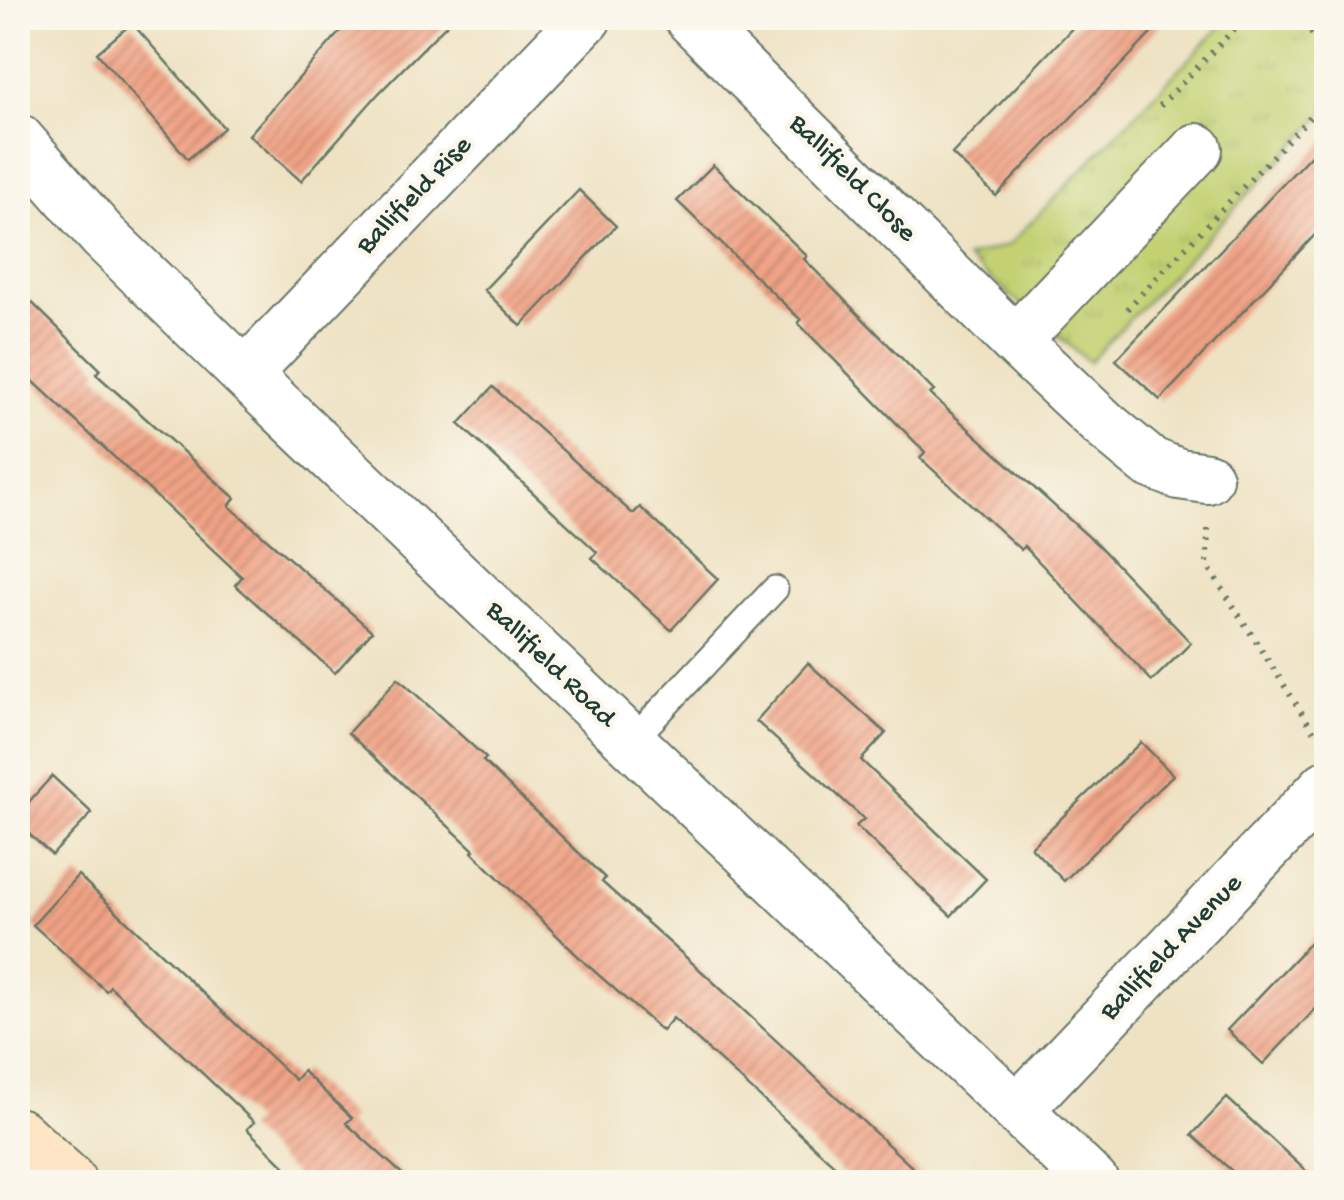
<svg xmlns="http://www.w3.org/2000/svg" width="1344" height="1200" font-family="'Gochi Hand',sans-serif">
	<defs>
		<pattern id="grass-tufts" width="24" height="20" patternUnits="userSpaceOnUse" patternTransform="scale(2.5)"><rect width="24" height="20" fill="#c3d173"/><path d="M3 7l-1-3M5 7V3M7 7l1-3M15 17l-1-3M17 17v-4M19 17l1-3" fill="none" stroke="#a7b464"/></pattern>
		<pattern id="building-hatch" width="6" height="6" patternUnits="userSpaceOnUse" patternTransform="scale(2.5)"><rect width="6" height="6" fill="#f1a386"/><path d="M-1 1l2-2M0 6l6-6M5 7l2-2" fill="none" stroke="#c3866e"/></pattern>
	</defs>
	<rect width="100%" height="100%" fill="#fbf7ec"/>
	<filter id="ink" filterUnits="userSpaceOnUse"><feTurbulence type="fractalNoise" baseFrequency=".01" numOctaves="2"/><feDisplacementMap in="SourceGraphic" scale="20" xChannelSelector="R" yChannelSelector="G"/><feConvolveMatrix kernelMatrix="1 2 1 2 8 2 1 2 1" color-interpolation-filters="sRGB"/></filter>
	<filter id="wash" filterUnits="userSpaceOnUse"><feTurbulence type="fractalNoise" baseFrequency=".0048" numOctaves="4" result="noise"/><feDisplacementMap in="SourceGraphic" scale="40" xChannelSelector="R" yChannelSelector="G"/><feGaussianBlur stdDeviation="2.25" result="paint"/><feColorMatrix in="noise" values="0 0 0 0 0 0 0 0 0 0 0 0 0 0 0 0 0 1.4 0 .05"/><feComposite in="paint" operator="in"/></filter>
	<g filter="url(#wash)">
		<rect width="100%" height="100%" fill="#eee2c3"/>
		<path fill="url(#grass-tufts)" stroke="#718754" stroke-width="2.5" d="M 1229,18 L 1304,18 L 1326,38 L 1326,112 L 1089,362 L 966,258 L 1009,245 Z"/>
		<g id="blocks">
			<path fill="url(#building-hatch)" d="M 352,18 L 453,18 L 379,93 L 301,181 L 249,135 Z
				M 1082,18 L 1166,18 L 996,196 L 952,154 Z
				M 132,23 L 224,128 L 188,159 L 97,53 Z
				M 1326,139 L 1326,223 L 1160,400 L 1116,360 Z
				M 713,165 L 807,256 L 804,259 L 934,391 L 930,394 L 1099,546 L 1191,643 L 1152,681 L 1024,546 L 1021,550 L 920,458 L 925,452 L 798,323 L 801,320 L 677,201 Z
				M 579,190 L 616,226 L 521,326 L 484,290 Z
				M 18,289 L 100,369 L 96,374 L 235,498 L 229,506 L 372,631 L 335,673 L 235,585 L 242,577 L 18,367 Z
				M 493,387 L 633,514 L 640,507 L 718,579 L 671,630 L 592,558 L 597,552 L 459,424 Z
				M 808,663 L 886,733 L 861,760 L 986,879 L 951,916 L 856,826 L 864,819 L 756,721 Z
				M 398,678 L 486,758 L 483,761 L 605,878 L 602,882 L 709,978 L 928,1182 L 853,1182 L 673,1018 L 662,1031 L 584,962 L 472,852 L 474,850 L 348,733 Z
				M 1141,742 L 1173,775 L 1064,881 L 1031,847 Z
				M 52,776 L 92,813 L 52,855 L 18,824 L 18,814 Z
				M 78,875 L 295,1080 L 303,1071 L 352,1118 L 346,1123 L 411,1182 L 301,1182 L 247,1129 L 254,1122 L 110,986 L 106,991 L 33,925 Z
				M 1326,926 L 1326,998 L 1263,1064 L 1227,1030 Z
				M 1227,1098 L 1318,1182 L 1244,1182 L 1192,1135 Z"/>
		</g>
	</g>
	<g filter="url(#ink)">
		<use href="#blocks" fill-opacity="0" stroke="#677766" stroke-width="2.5"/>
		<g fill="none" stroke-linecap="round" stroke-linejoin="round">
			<defs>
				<path id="service" d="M 631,742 L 775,589"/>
				<path id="minor" d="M 690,18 L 1015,341 L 1102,423 L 1149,462 L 1179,474 L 1207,478
					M 18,139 L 103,236 L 245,374 L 1093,1182
					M 1015,341 L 1197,149
					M 245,374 L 586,18
					M 1018,1109 L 1326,786"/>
				<path id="secondary" d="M 18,1136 L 68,1182"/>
			</defs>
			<use href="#service" stroke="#677766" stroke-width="29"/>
			<use href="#minor" stroke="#677766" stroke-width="54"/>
			<use href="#secondary" stroke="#677766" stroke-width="59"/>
			<path stroke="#677766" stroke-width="6" stroke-dasharray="2.5 8" stroke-linecap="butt" d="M 1295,18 L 1326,47
				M 1160,106 L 1245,18
				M 1127,309 L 1326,100
				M 1208,529 L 1207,565 L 1316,735"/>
			<use href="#service" stroke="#fff" stroke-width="25"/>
			<use href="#minor" stroke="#fff" stroke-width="50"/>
			<use href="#secondary" stroke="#fde5c5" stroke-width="55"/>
		</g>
	</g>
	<g text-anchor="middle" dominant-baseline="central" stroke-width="9" stroke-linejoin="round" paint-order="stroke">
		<g font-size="28" fill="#1f3d34" stroke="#fbf7ec">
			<text transform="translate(852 179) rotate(45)">Ballifield Close</text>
			<text transform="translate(415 196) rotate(-46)">Ballifield Rise</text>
			<text transform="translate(550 665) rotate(44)">Ballifield Road</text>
			<text transform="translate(1172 948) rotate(-46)">Ballifield Avenue</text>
		</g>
	</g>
	<rect width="1344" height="1200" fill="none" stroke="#fbf7ec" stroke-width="60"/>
</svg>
